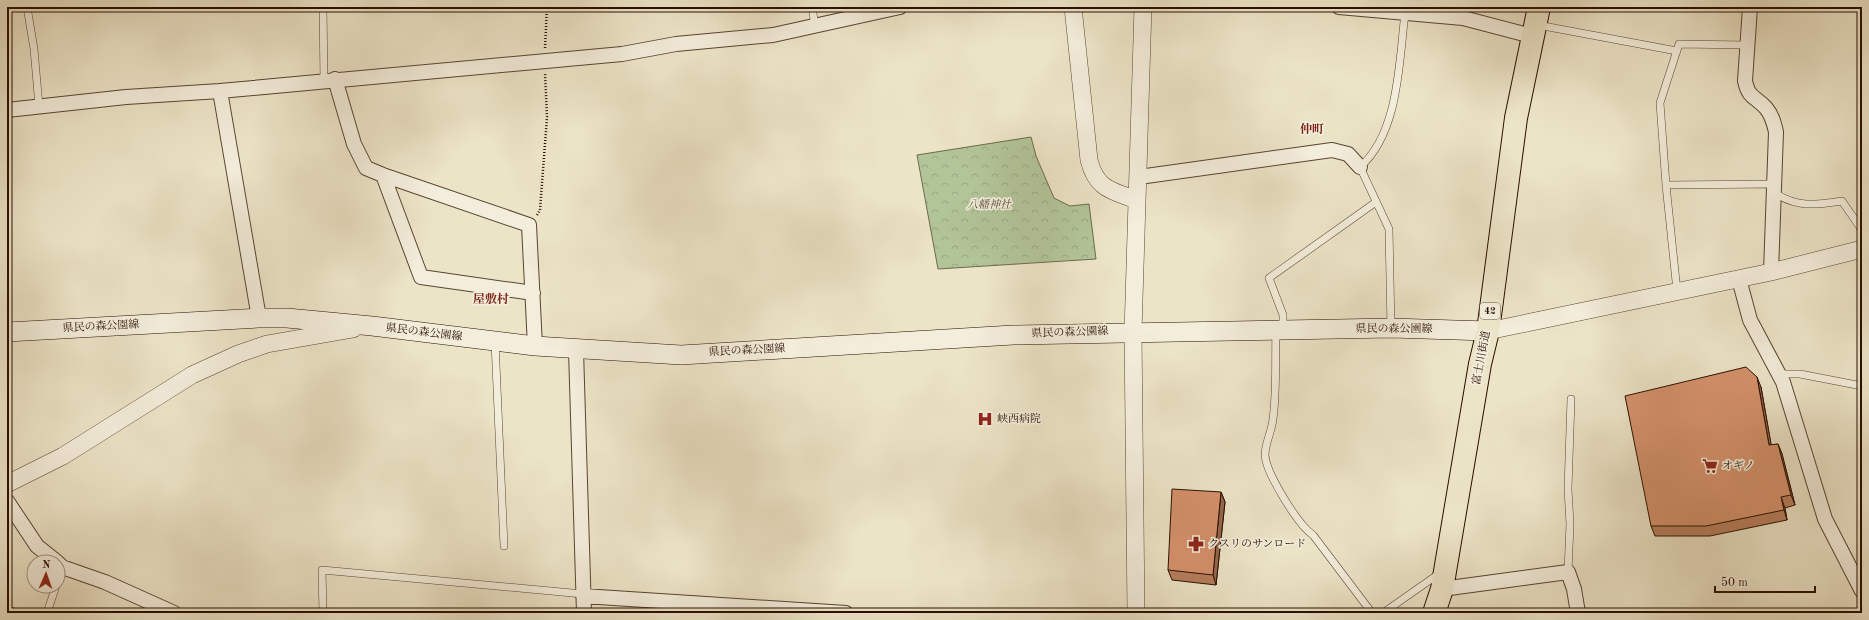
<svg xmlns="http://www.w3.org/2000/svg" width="1869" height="620" font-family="'Old Standard TT','Noto Serif JP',serif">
	<defs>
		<pattern id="forest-crowns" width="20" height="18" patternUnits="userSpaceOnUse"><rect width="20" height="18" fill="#b2c599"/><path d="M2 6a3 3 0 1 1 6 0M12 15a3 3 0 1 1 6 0" fill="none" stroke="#99a882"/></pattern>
	</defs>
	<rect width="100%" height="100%" fill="#ece4c7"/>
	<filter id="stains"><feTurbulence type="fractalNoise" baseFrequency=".005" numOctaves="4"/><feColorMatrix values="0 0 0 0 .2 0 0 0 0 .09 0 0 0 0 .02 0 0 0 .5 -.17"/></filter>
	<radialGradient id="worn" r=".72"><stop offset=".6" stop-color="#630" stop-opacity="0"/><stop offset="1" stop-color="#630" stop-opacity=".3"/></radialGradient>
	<path fill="url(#forest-crowns)" stroke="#6d6a4d" d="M 1031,137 L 1036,156 L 1054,198 L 1070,206 L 1089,204 L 1096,259 L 938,269 L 917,155 Z"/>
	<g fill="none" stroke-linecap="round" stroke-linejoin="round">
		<defs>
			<path id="service" d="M 27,7 L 34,49 L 39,106
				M 323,7 L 324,81
				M 812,7 L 815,26
				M 1538,25 L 1677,51
				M 1666,185 L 1773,184
				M 1773,192 C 1797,208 1815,205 1842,201 L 1862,230
				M 1677,291 L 1666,185 L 1660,103 L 1679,44 L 1747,45
				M 1391,328 L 1389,229 L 1360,167 C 1399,133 1399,62 1405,13
				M 1276,330 C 1275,359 1277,390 1273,419 C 1272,431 1265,443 1265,455 C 1266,473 1298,525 1313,535 L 1372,613
				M 1283,330 L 1283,315 L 1269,278 L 1376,202
				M 495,342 L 504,546
				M 1779,374 L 1800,374 L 1862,386
				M 1568,572 L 1570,524 L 1568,489 L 1571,399
				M 58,580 L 62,567
				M 7,609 L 17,613
				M 47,613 L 56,586
				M 323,613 L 322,570 L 583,594
				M 1383,613 L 1440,573"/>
			<path id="minor" d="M 1339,7 L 1463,18 L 1532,36
				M 1750,7 L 1745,81 C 1749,99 1755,96 1766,108 C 1772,115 1774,123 1776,132 L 1771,272
				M 335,79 L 354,144 L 366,168 L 383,175 L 529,225 L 535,346
				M 220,91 L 259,318
				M 7,110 L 126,97 L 220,91 L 622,54 L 676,44 L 773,35 L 900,7
				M 383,175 L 421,277 L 533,293
				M 1139,177 L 1332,150 L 1348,154 L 1360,167
				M 1739,279 L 1750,320 L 1783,382 L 1825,519 L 1862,591
				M 576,350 L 584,613
				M 7,501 L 37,546 L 57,562
				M 58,563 L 62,567 L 105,582 L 174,613
				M 1442,589 L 1568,572 L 1574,589 L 1578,613
				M 583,596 L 846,613"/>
			<path id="tertiary" d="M 1073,7 L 1089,160 C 1096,189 1112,191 1137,200
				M 1488,331 L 1771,272 L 1862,249
				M 7,484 L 63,456 L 192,375 L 238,354 L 267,344 L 353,329
				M 1136,613 L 1133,332 L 1143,7"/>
			<path id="secondary" d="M 7,332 L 259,318 L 287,318 L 372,326 L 535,346 L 681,355 L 1013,335 L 1391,328 L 1488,331"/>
			<path id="primary" d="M 1434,613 L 1442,589 L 1480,364 L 1488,331 L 1516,118 L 1539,7"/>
		</defs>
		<use href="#service" stroke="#594432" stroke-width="8"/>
		<use href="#minor" stroke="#594432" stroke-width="16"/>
		<use href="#tertiary" stroke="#594432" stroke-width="18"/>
		<use href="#secondary" stroke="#280e01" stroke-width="20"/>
		<use href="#primary" stroke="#280e01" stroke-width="24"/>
		<path stroke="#280e01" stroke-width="2.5" stroke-dasharray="1 2" stroke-linecap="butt" d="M 545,48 L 547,7
			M 537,215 L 540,210 L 547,117 L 545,73"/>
		<use href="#service" stroke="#f3eddb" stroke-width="7"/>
		<use href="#minor" stroke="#f3eddb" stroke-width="14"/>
		<use href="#tertiary" stroke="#f3eddb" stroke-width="17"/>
		<use href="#secondary" stroke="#f3eddb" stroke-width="19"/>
		<use href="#primary" stroke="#ece4c7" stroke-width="22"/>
	</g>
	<path fill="#b77d5c" stroke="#280e01" d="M 1761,387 L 1771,445 L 1778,444 L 1782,454 L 1795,505 L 1785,508 L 1787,520 L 1710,536 L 1655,536 L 1651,526 Z
		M 1221,492 L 1225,502 L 1216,585 L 1172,580 L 1168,570 Z"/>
	<path fill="#95664b" stroke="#280e01" d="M 1757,377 L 1761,387 L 1773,455 L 1769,445 Z
		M 1778,444 L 1782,454 L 1795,505 L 1791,495 Z
		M 1221,492 L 1225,502 L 1216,585 L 1213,575 Z
		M 1781,497 L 1785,508 L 1787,520 L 1784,510 Z"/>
	<path fill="#d5916b" stroke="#280e01" d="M 1746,367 L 1757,377 L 1769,445 L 1778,444 L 1791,495 L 1781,497 L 1784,510 L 1706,526 L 1651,526 L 1625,396 Z
		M 1172,489 L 1221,492 L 1213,575 L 1168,570 Z"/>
	<defs>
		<symbol id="hospital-bare" viewBox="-9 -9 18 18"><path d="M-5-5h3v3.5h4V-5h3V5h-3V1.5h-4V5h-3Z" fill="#8f2418" stroke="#f3eddb" stroke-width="2.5" paint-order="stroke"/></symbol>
		<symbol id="supermarket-bare" viewBox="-9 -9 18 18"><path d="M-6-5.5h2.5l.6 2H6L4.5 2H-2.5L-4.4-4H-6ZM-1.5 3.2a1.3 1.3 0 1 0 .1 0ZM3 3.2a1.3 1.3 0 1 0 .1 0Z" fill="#8f2418" stroke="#f3eddb" stroke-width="2.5" paint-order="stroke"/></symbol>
		<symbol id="pharmacy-bare" viewBox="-9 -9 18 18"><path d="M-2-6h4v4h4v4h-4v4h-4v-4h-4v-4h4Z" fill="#8f2418" stroke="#f3eddb" stroke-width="2.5" paint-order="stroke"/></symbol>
	</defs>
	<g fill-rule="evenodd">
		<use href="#hospital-bare" x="974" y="408" width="22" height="22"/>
		<use href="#supermarket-bare" x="1699" y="455" width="22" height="22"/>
		<use href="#pharmacy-bare" x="1185" y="533" width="22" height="22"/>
	</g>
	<g text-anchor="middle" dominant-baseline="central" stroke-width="3.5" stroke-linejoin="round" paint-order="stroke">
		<rect fill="#f3eddb" stroke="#655142" stroke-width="1" x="1480" y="303" width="20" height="16" rx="3"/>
		<g font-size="10" font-weight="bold" fill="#280e01">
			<text x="1490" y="311">42</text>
		</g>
		<g font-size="11" font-style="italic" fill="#584e36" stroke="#f3eddb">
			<text x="989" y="205">八幡神社</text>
		</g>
		<g font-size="11" fill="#280e01" stroke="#f3eddb">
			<text transform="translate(101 327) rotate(-3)">県民の森公園線</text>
			<text x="1394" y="329">県民の森公園線</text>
			<text transform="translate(424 333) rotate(7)">県民の森公園線</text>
			<text transform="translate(1070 333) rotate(-2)">県民の森公園線</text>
			<text transform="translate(747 351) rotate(-3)">県民の森公園線</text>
			<text transform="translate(1482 358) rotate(-79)">富士川街道</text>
		</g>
		<g font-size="11" fill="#280e01" stroke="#f3eddb" text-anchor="start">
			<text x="997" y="419">峡西病院</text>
			<text x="1722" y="466">オギノ</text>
			<text x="1208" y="544">クスリのサンロード</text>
		</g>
		<g font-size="12" font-weight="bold" fill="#7a1f14" stroke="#f3eddb">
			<text x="1312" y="130">仲町</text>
			<text x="491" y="300">屋敷村</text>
		</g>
	</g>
	<rect width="1869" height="620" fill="none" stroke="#ece4c7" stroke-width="24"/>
	<rect x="8" y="8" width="1853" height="604" fill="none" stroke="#280e01" stroke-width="2"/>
	<rect x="12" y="12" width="1845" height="596" fill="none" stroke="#280e01"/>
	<g transform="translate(46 574) rotate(2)"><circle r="19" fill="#f3eddb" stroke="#a29484"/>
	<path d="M0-3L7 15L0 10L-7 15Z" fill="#8f2418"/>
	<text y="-6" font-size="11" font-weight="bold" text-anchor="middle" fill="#280e01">N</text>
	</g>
	<path d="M1715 586v6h100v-6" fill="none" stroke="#280e01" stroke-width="2"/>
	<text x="1721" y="586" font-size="12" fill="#280e01" stroke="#f3eddb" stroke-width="3" paint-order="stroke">50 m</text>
	<rect width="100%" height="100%" filter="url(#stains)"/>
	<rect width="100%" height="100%" fill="url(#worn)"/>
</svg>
